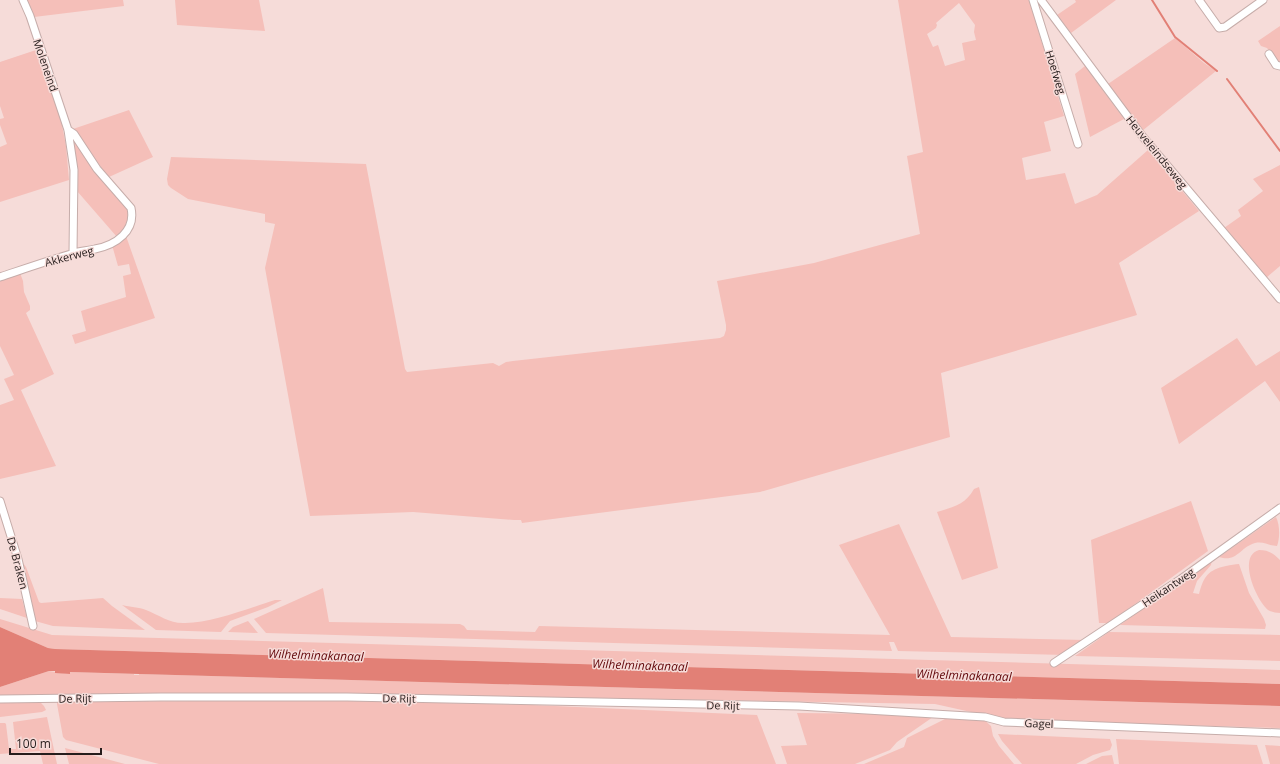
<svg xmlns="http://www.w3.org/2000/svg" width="1280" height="764" font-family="'Open Sans',sans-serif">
	<rect width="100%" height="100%" fill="#f6dcd9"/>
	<path fill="#f5bfb9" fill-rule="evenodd" d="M 27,0 L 123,0 L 124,6 L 34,17 Z
		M 175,0 L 259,0 L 265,31 L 177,25 Z
		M 898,0 L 1029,0 L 1064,116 L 1044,122 L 1051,151 L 1022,158 L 1026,180 L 1065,173 L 1075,204 L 1097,195 L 1148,150 L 1199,211 L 1119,263 L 1137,315 L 941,373 L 950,437 L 760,492 L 522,523 L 521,520 L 514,520 L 413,512 L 310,516 L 265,268 L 275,224 L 265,222 L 265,214 L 188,199 L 171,188 L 168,185 L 167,179 L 171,157 L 366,164 L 405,369 L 407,372 L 493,363 L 499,366 L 506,362 L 513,361 L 720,338 L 724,336 L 726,330 L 726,325 L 717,281 L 814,263 L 920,234 L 907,156 L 923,152 ZM 959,3 L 975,25 L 974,32 L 976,40 L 962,43 L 965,60 L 945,66 L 938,45 L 933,47 L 927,34 L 936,28 L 937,25 L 936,23 Z
		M 1075,0 L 1116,0 L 1071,33 L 1057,15 L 1076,2 Z
		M 1280,26 L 1280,64 L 1267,48 L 1261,46 L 1258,41 Z
		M 1175,38 L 1204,63 L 1216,71 L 1142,131 L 1108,84 Z
		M 39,49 L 61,120 L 66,146 L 69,180 L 0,202 L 0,147 L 7,144 L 0,125 L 0,119 L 4,118 L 0,106 L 0,62 Z
		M 1085,66 L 1124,119 L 1090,137 L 1075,74 Z
		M 129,110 L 153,157 L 109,177 L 89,152 L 73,129 Z
		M 73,139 L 127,207 C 132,221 125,228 117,237 L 77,191 Z
		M 1280,165 L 1280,266 L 1266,278 L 1224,228 L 1241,216 L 1238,210 L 1263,191 L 1253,179 Z
		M 126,236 L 155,318 L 75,344 L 72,335 L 86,331 L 81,311 L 126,297 L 123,276 L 131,274 L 129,264 L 118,266 L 112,245 Z
		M 20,273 L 23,281 L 24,292 L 30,306 L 30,310 L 26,313 L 54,374 L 21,390 L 56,466 L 0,479 L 0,405 L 14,400 L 4,379 L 14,375 L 0,346 L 0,280 Z
		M 1237,338 L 1256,366 L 1280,351 L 1280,402 L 1265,381 L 1179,444 L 1161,388 Z
		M 979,487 L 998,568 L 962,580 L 937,512 C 953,507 965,505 974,489 Z
		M 1191,501 L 1208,551 L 1109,623 L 1099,623 L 1091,540 Z
		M 1276,517 C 1280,525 1280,538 1277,546 C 1269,546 1264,541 1255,543 C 1240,547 1237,563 1219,557 Z
		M 899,524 L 951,637 L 1086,640 L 1065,655 L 898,651 L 894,642 L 889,642 L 892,651 L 266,633 L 254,619 L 323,588 L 329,622 L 460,624 L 464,626 L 467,630 L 535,632 L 539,626 L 890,635 L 839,545 Z
		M 1259,550 C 1269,550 1274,554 1280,560 L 1280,613 C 1276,613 1271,612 1268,610 C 1256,600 1237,556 1259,550 Z
		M 1212,559 L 1211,565 L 1197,581 L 1193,593 L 1199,594 C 1204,576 1208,570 1226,566 C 1231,565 1235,564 1239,564 L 1249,593 L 1264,619 L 1266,625 L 1265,629 L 1120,625 Z
		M 23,563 L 26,567 L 39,602 L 41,603 L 103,598 L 112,606 L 145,630 L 53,626 L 35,621 Z
		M 0,598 L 22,599 L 27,618 L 0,609 Z
		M 275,600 L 282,600 L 268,607 L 230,621 L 221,632 L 156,630 L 122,605 C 130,607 139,607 146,610 C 159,615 169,623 183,623 C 209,624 250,608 275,600 Z
		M 0,619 L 52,635 L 1280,670 L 1280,684 L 55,649 L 48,648 L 0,627 Z
		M 248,621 L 258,633 L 228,632 L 233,627 Z
		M 1109,632 L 1280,635 L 1280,661 L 1075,656 Z
		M 49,671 L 69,674 L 70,672 L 134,674 L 134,675 L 139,675 L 139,674 L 1280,706 L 1280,728 L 1007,720 L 935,704 L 318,693 L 0,696 L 0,687 Z
		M 302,700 L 532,705 L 757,715 L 776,764 L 159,764 L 66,740 L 63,737 L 57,704 L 57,702 Z
		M 0,703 L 41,703 L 44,706 L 46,710 L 42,712 L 0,717 Z
		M 797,713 L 891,714 L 933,717 L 897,742 L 890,750 L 855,764 L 787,764 L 781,746 L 807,745 Z
		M 951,716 L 981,717 L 991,726 L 993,736 L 999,746 L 1014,764 L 864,764 L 904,747 L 907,738 Z
		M 47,717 L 57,764 L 43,764 L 40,751 L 0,754 L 0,723 L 5,723 L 6,724 L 9,749 L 16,749 L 13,722 Z
		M 998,734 L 1110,739 L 1112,745 L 1110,750 L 1093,755 L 1076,764 L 1022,764 L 1002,741 Z
		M 1116,739 L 1257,745 L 1263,764 L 1119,764 Z
		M 1265,745 L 1280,746 L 1280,764 L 1270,764 Z
		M 65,748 L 125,764 L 69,764 Z
		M 1112,755 L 1114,764 L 1086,764 L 1102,756 Z"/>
	<path fill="#e28076" d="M 0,627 L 48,648 L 55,649 L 1280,684 L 1280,706 L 139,674 L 70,672 L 70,674 L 55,673 L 55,671 L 49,671 L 0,687 Z"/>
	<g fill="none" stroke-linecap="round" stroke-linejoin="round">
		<path stroke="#e28076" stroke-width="2" d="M 1152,0 L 1175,37 L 1217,71
			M 1227,79 L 1280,151"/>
		<defs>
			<path id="minor" d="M 23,0 L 30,16 L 68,130 L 74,170 L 73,253
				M 1033,0 L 1078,144
				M 1041,0 L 1143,137 L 1280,299
				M 1199,0 L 1219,28 L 1225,27 L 1263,0
				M 1269,54 L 1276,65 L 1280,66
				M 0,277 C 24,269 47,261 71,254 C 79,251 87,251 95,249 C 116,245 136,231 131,208 L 97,169 L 74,134 L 68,130
				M 0,501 L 18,559 L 33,626
				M 1054,663 L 1181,579 L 1280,508
				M 0,699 L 161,697 L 347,697 L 799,706 L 985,717 L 1004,722 L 1280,733"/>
		</defs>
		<use href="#minor" stroke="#c6adaa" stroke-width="9"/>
		<use href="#minor" stroke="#fff" stroke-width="7"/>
	</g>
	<g text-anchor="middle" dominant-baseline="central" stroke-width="3" stroke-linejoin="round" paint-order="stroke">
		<g font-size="11" fill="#261d1c" stroke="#f6dcd9">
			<text transform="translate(46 65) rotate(71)">Moleneind</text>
			<text transform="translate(1056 72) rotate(73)">Hoefweg</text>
			<text transform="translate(1157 152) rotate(51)">Heuveleindseweg</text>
			<text transform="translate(69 256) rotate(-15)">Akkerweg</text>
			<text transform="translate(18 563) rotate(75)">De Braken</text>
			<text transform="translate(1168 587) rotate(-34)">Heikantweg</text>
			<text transform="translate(75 698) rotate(-1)">De Rijt</text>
			<text transform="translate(399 698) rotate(1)">De Rijt</text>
			<text transform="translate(723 705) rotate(1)">De Rijt</text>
			<text transform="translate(1039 723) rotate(2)">Gagel</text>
		</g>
		<g font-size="12" font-style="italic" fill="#62070a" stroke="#f6dcd9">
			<text transform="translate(316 655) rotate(2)">Wilhelminakanaal</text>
			<text transform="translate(640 665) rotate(2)">Wilhelminakanaal</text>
			<text transform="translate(964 675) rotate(2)">Wilhelminakanaal</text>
		</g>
	</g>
	<path d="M10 748v6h91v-6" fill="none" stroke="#261d1c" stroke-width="2"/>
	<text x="16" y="748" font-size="12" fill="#261d1c" stroke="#f6dcd9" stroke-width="3" paint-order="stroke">100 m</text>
</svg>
